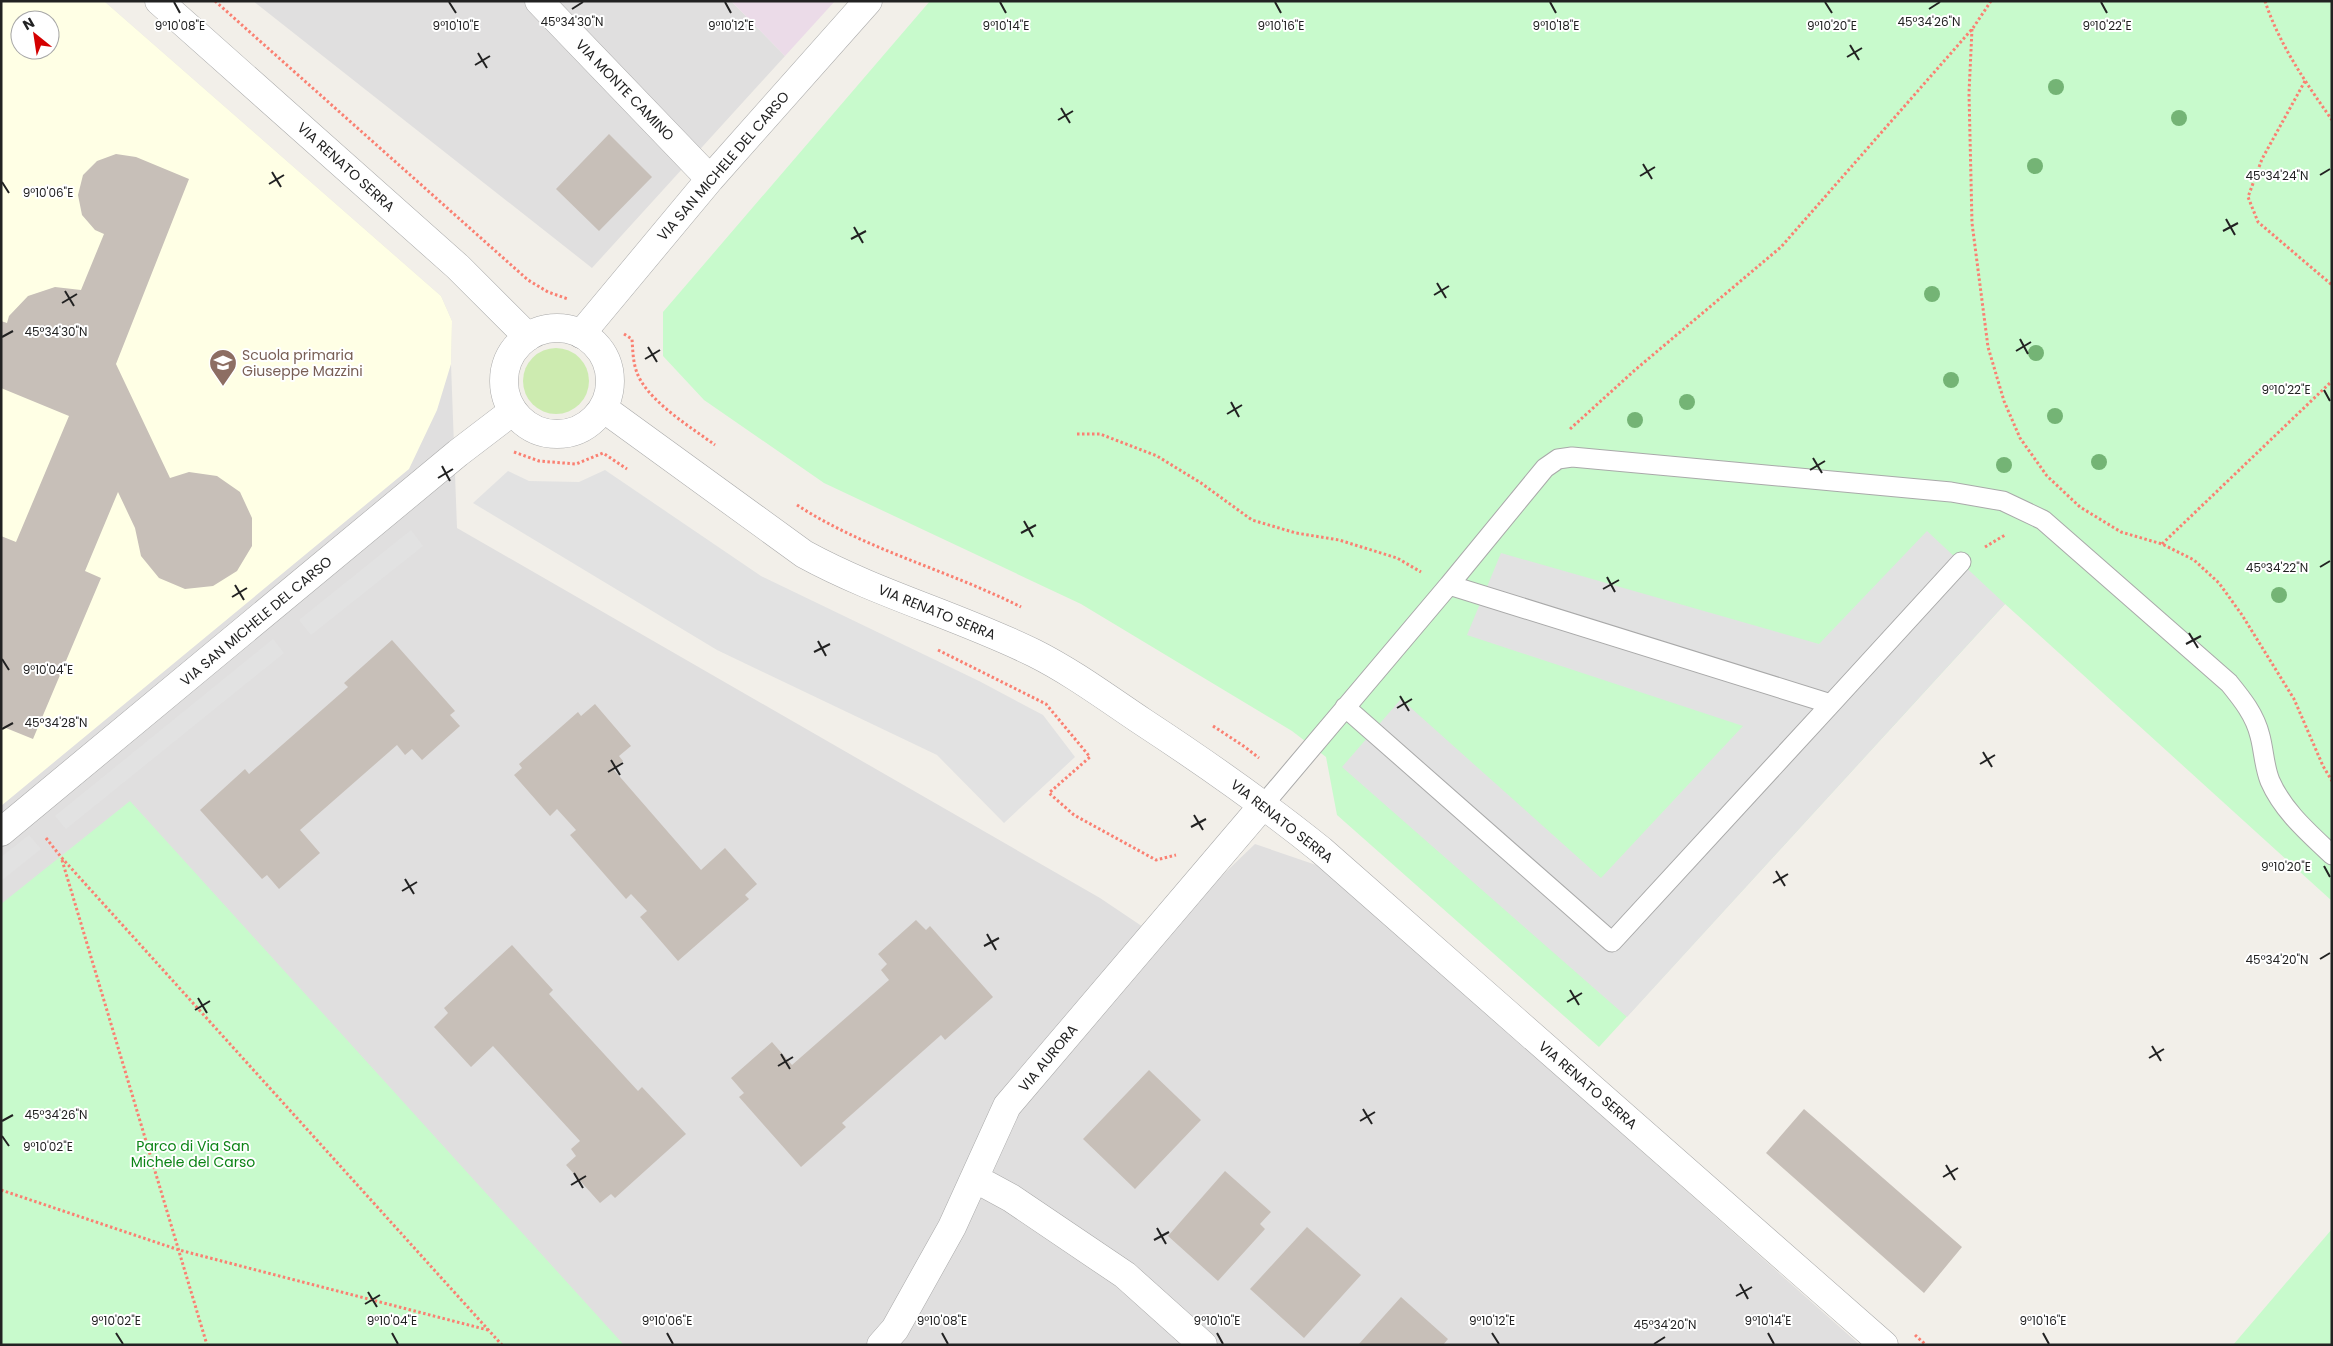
<svg xmlns="http://www.w3.org/2000/svg" width="2333" height="1346" font-family="Poppins,sans-serif">
	<rect width="100%" height="100%" fill="#f2efe9"/>
	<path fill="#e0dfdf" fill-rule="evenodd" d="M 1,1 L 104,1 L 441,296 L 452,321 L 451,364 L 457,528 L 1100,898 L 1158,937 L 1255,844 L 1322,867 L 1860,1345 L 1,1345 ZM 20,20 L 50,20 L 50,50 L 20,50 Z
		M 253,1 L 731,1 L 785,56 L 592,268 Z"/>
	<path fill="#ebdbe8" d="M 731,1 L 835,1 L 785,56 Z"/>
	<path fill="#ffffe5" fill-rule="evenodd" d="M 1,1 L 104,1 L 441,296 L 452,321 L 451,364 L 437,410 L 409,469 L 1,806 ZM 20,20 L 50,20 L 50,50 L 20,50 Z"/>
	<path fill="#cdebb0" d="M523 381a33 33 0 1 1 66 0a33 33 0 1 1-66 0Z"/>
	<path fill="#c8facc" d="M 930,1 L 2332,1 L 2332,901 L 2005,604 L 1599,1047 L 1337,815 L 1326,757 L 1292,731 L 1081,604 L 824,483 L 704,400 L 663,356 L 663,312 Z
		M 130,801 L 624,1345 L 1,1345 L 1,904 Z
		M 2332,1229 L 2332,1345 L 2233,1345 Z"/>
	<path fill="#e2e2e2" d="M 605,470 L 761,576 L 979,681 L 1043,715 L 1075,757 L 1004,823 L 937,755 L 717,650 L 473,503 L 508,471 L 529,481 L 579,482 Z
		M 411,530 L 423,546 L 311,635 L 299,620 Z
		M 1927,531 L 2005,604 L 1627,1017 L 1342,767 L 1401,699 L 1601,878 L 1743,726 L 1467,635 L 1501,553 L 1819,644 Z
		M 273,639 L 284,653 L 66,829 L 55,816 Z
		M 29,835 L 41,849 L 1,881 L 1,857 Z"/>
	<path fill="#c7bfb8" d="M 609,134 L 652,177 L 599,231 L 556,189 Z
		M 116,154 L 136,157 L 189,179 L 116,364 L 170,478 L 189,472 L 217,476 L 240,492 L 252,518 L 252,546 L 237,571 L 213,586 L 185,589 L 159,578 L 141,556 L 135,528 L 118,492 L 85,571 L 101,578 L 33,739 L 1,726 L 1,536 L 16,542 L 69,416 L 1,388 L 1,321 L 7,323 L 9,316 L 28,296 L 55,287 L 81,290 L 104,234 L 95,230 L 82,215 L 78,195 L 83,175 L 97,161 Z
		M 392,640 L 455,711 L 450,715 L 460,726 L 422,760 L 412,749 L 405,755 L 397,745 L 300,830 L 320,853 L 279,889 L 267,875 L 262,879 L 200,810 L 245,769 L 249,774 L 348,687 L 344,683 Z
		M 595,704 L 631,746 L 619,756 L 623,761 L 614,770 L 701,870 L 725,848 L 757,884 L 745,895 L 749,899 L 678,961 L 640,917 L 647,911 L 631,894 L 626,899 L 570,835 L 576,830 L 557,809 L 550,816 L 514,775 L 522,768 L 519,764 L 578,712 L 581,716 Z
		M 916,920 L 926,930 L 930,926 L 993,997 L 945,1040 L 941,1035 L 842,1123 L 846,1127 L 801,1167 L 739,1097 L 744,1093 L 731,1078 L 772,1042 L 792,1065 L 889,980 L 881,970 L 887,964 L 878,954 Z
		M 512,945 L 553,990 L 549,994 L 638,1091 L 642,1087 L 686,1134 L 615,1198 L 611,1194 L 600,1203 L 566,1165 L 576,1156 L 571,1149 L 580,1141 L 493,1046 L 471,1067 L 434,1027 L 448,1013 L 444,1008 Z
		M 1149,1070 L 1201,1120 L 1135,1189 L 1083,1139 Z
		M 1804,1109 L 1962,1247 L 1924,1293 L 1766,1153 Z
		M 1225,1171 L 1271,1212 L 1260,1224 L 1265,1229 L 1218,1281 L 1168,1236 Z
		M 1307,1227 L 1361,1275 L 1304,1338 L 1250,1289 Z
		M 1401,1297 L 1448,1339 L 1443,1345 L 1358,1345 Z"/>
	<g fill="none" stroke-linecap="round" stroke-linejoin="round">
		<defs>
			<path id="service" d="M 1449,585 L 1545,468 L 1558,459 L 1572,457 L 1951,492 L 2003,501 L 2043,520 L 2229,683 C 2242,699 2255,715 2260,736 C 2264,751 2264,766 2270,781 C 2283,811 2309,833 2332,855
				M 1345,707 L 1612,942 L 1831,704
				M 1264,804 L 1449,585 L 1831,704 L 1961,562"/>
			<path id="minor" d="M 539,1 L 710,179
				M 581,334 L 710,179 L 868,1
				M 1,832 L 458,453 L 513,411
				M 976,1179 L 1011,1198 L 1125,1275 L 1203,1345
				M 881,1345 L 895,1329 L 952,1227 L 1007,1106 L 1264,804"/>
			<path id="tertiary" d="M 159,1 L 458,267 L 528,337
				M504 381a53 53 0 1 1 106 0a53 53 0 1 1-106 0Z
				M 603,408 L 804,554 C 877,594 959,616 1034,653 C 1072,672 1107,698 1143,722 C 1204,762 1264,804 1321,850 L 1884,1345"/>
		</defs>
		<use href="#service" stroke="#a9a9a9" stroke-width="21"/>
		<use href="#minor" stroke="#a9a9a9" stroke-width="29"/>
		<use href="#tertiary" stroke="#a9a9a9" stroke-width="29"/>
		<path stroke="#fa8072" stroke-width="3" stroke-dasharray="2.5 2.5" stroke-linecap="butt" d="M 215,1 L 528,280 L 548,292 L 568,299
			M 2265,1 C 2279,44 2306,83 2332,120
			M 1972,29 L 1969,93 L 1972,223 L 1988,347 L 2004,401 L 2020,438 L 2047,476 L 2080,507 L 2121,532 L 2162,544 L 2194,560 L 2219,583 L 2242,615 L 2294,699 L 2323,766 L 2332,781
			M 2305,81 L 2262,159 L 2248,197 L 2258,222 L 2332,285
			M 624,334 L 632,339 C 633,354 633,368 641,381 C 656,406 692,428 715,445
			M 1570,429 L 1635,370 L 1781,247 L 1973,28 L 1991,1
			M 1077,434 L 1100,434 L 1157,456 L 1201,483 L 1252,520 L 1296,533 L 1339,540 L 1397,558 L 1421,572
			M 514,452 L 539,461 L 576,464 L 603,453 L 627,469
			M 797,505 C 866,550 948,570 1021,607
			M 2162,544 L 2332,381
			M 1985,547 L 2005,535
			M 938,650 L 1046,704 L 1090,757 L 1049,793 L 1074,815 L 1156,860 L 1176,855
			M 1213,726 L 1245,747 L 1259,758
			M 46,838 L 61,857 L 502,1345
			M 62,860 L 207,1345
			M 1,1190 L 179,1250 L 488,1330
			M 1915,1335 L 1926,1345"/>
		<use href="#service" stroke="#fff" stroke-width="19"/>
		<use href="#minor" stroke="#fff" stroke-width="28"/>
		<use href="#tertiary" stroke="#fff" stroke-width="28"/>
	</g>
	<g fill="#74b475">
		<circle cx="2056" cy="87" r="8"/>
		<circle cx="2179" cy="118" r="8"/>
		<circle cx="2035" cy="166" r="8"/>
		<circle cx="1932" cy="294" r="8"/>
		<circle cx="2036" cy="353" r="8"/>
		<circle cx="1951" cy="380" r="8"/>
		<circle cx="1687" cy="402" r="8"/>
		<circle cx="2055" cy="416" r="8"/>
		<circle cx="1635" cy="420" r="8"/>
		<circle cx="2099" cy="462" r="8"/>
		<circle cx="2004" cy="465" r="8"/>
		<circle cx="2279" cy="595" r="8"/>
	</g>
	<path fill="none" stroke="#222" stroke-width="2" d="M 174,2 L 180,13M 449,2 L 456,13M 725,2 L 731,13M 1000,2 L 1006,13M 1275,2 L 1281,13M 1550,2 L 1556,13M 1825,2 L 1832,13M 2101,2 L 2107,13M 572,9 L 583,2M 1929,9 L 1940,2M 1850,45 L 1859,60M 478,53 L 487,68M 1847,57 L 1862,48M 475,65 L 490,56M 1061,108 L 1070,123M 1058,120 L 1073,111M 1643,164 L 1652,179M 272,172 L 281,187M 2320,175 L 2330,169M 1640,176 L 1655,167M 2,182 L 9,193M 269,184 L 284,175M 2226,219 L 2235,235M 854,227 L 863,243M 2223,231 L 2238,223M 851,239 L 866,231M 1437,283 L 1446,298M 65,291 L 74,306M 1434,295 L 1449,286M 62,303 L 77,294M 2,337 L 13,331M 2020,339 L 2028,354M 648,347 L 657,362M 2016,351 L 2031,342M 645,359 L 660,350M 2324,390 L 2330,401M 1231,402 L 1239,417M 1227,414 L 1242,405M 1813,458 L 1822,473M 442,466 L 450,481M 1810,470 L 1825,461M 438,478 L 453,469M 1024,521 L 1033,537M 1021,533 L 1036,525M 2320,567 L 2330,561M 1607,577 L 1615,592M 235,585 L 244,600M 1603,589 L 1619,580M 232,597 L 247,588M 2189,633 L 2198,648M 818,641 L 826,656M 2186,644 L 2201,636M 814,652 L 830,644M 2,659 L 9,670M 1400,696 L 1409,711M 1397,708 L 1412,699M 2,729 L 13,723M 1983,752 L 1992,767M 611,760 L 620,775M 1980,764 L 1995,755M 608,772 L 623,763M 1194,815 L 1203,830M 1191,827 L 1206,819M 2324,866 L 2330,877M 1776,871 L 1785,886M 405,879 L 414,894M 1773,883 L 1788,874M 402,891 L 417,882M 987,934 L 996,950M 984,946 L 999,938M 2320,959 L 2330,953M 1570,990 L 1579,1005M 198,998 L 207,1013M 1567,1002 L 1582,993M 195,1010 L 210,1001M 2152,1046 L 2161,1061M 781,1054 L 790,1069M 2149,1058 L 2164,1049M 778,1066 L 793,1057M 1363,1109 L 1372,1124M 2,1121 L 13,1115M 1360,1121 L 1375,1112M 2,1136 L 9,1146M 1946,1165 L 1955,1180M 574,1173 L 583,1188M 1943,1177 L 1958,1168M 571,1185 L 586,1176M 1157,1228 L 1166,1244M 1154,1240 L 1169,1232M 1740,1284 L 1748,1299M 368,1292 L 377,1307M 1736,1296 L 1752,1287M 365,1304 L 380,1295M 116,1333 L 123,1344M 392,1333 L 398,1344M 667,1333 L 673,1344M 942,1333 L 948,1344M 1217,1333 L 1223,1344M 1492,1333 L 1499,1344M 1768,1333 L 1774,1344M 2043,1333 L 2049,1344M 1654,1344 L 1665,1337"/>
	<defs>
		<symbol id="school-pin" viewBox="-11 -11 22 30"><path d="M0 17L-7.5 6A9.5 9.5 0 1 1 7.5 6Z" fill="#8d6e63" stroke="#fff"/><path d="M0-5L7-2L0 1L-7-2ZM-4 1L0 2.5L4 1V4Q0 6-4 4Z" fill="#fff"/></symbol>
	</defs>
	<g fill-rule="evenodd">
		<use href="#school-pin" x="207" y="347" width="32" height="43"/>
	</g>
	<g text-anchor="middle" dominant-baseline="central" stroke-width="4" stroke-linejoin="round" paint-order="stroke">
		<g font-size="14" fill="#222" stroke="#fff">
			<text transform="translate(625 90) rotate(46)">VIA MONTE CAMINO</text>
			<text transform="translate(723 166) rotate(-49)">VIA SAN MICHELE DEL CARSO</text>
			<text transform="translate(346 167) rotate(42)">VIA RENATO SERRA</text>
			<text transform="translate(937 612) rotate(22)">VIA RENATO SERRA</text>
			<text transform="translate(256 621) rotate(-40)">VIA SAN MICHELE DEL CARSO</text>
			<text transform="translate(1282 821) rotate(38)">VIA RENATO SERRA</text>
			<text transform="translate(1048 1058) rotate(-50)">VIA AURORA</text>
			<text transform="translate(1588 1085) rotate(41)">VIA RENATO SERRA</text>
		</g>
		<g font-size="14" fill="#785e54" stroke="#fff" text-anchor="start">
			<text x="242" y="355">Scuola primaria<tspan x="242" dy="16">Giuseppe Mazzini</tspan></text>
		</g>
		<g font-size="14" fill="#0c8416" stroke="#fff">
			<text x="193" y="1146">Parco di Via San<tspan x="193" dy="16">Michele del Carso</tspan></text>
		</g>
	</g>
	<g font-size="12" text-anchor="middle" fill="#222" stroke="#fff" stroke-width="4" stroke-linejoin="round" paint-order="stroke">
		<text x="572" y="26">45°34'30"N</text>
		<text x="1929" y="26">45°34'26"N</text>
		<text x="180" y="30">9°10'08"E</text>
		<text x="456" y="30">9°10'10"E</text>
		<text x="731" y="30">9°10'12"E</text>
		<text x="1006" y="30">9°10'14"E</text>
		<text x="1281" y="30">9°10'16"E</text>
		<text x="1556" y="30">9°10'18"E</text>
		<text x="2107" y="30">9°10'22"E</text>
		<text x="1832" y="30">9°10'20"E</text>
		<text x="2277" y="180">45°34'24"N</text>
		<text x="48" y="197">9°10'06"E</text>
		<text x="56" y="336">45°34'30"N</text>
		<text x="2286" y="394">9°10'22"E</text>
		<text x="2277" y="572">45°34'22"N</text>
		<text x="48" y="674">9°10'04"E</text>
		<text x="56" y="727">45°34'28"N</text>
		<text x="2286" y="871">9°10'20"E</text>
		<text x="2277" y="964">45°34'20"N</text>
		<text x="56" y="1119">45°34'26"N</text>
		<text x="48" y="1151">9°10'02"E</text>
		<text x="116" y="1325">9°10'02"E</text>
		<text x="392" y="1325">9°10'04"E</text>
		<text x="667" y="1325">9°10'06"E</text>
		<text x="942" y="1325">9°10'08"E</text>
		<text x="1217" y="1325">9°10'10"E</text>
		<text x="1492" y="1325">9°10'12"E</text>
		<text x="1768" y="1325">9°10'14"E</text>
		<text x="2043" y="1325">9°10'16"E</text>
		<text x="1665" y="1329">45°34'20"N</text>
	</g>
	<rect width="2333" height="1346" fill="none" stroke="#222222" stroke-width="5"/>
	<g transform="translate(35 35) rotate(330)"><circle r="24" fill="#ffffff" stroke="#a7a7a7"/>
	<path d="M0-4L9 19L0 12L-9 19Z" fill="#d40000"/>
	<text y="-8" font-size="14" font-weight="bold" text-anchor="middle" fill="#222222">N</text>
	</g>
</svg>
